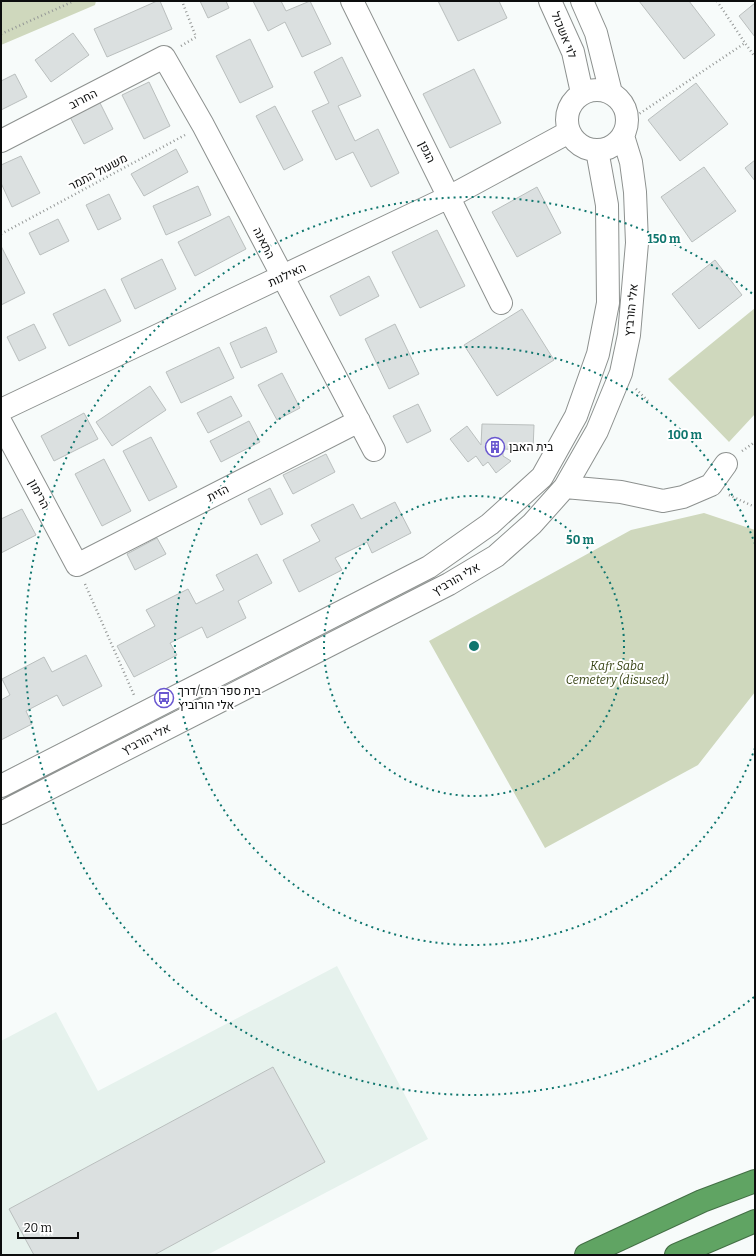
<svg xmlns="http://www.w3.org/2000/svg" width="756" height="1256" font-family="Bitter,Heebo,serif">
	<rect width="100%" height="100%" fill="#f7fbfa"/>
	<path fill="#e6f2ed" d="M 337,966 L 428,1139 L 207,1255 L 1,1255 L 1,1041 L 56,1012 L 98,1091 Z"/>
	<path fill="#cfd8bd" d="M 1,1 L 96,1 L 95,5 L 1,45 Z
		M 755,308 L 755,414 L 729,442 L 668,379 Z
		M 704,513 L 755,530 L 755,692 L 698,765 L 545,848 L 429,641 L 631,530 Z"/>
	<path fill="#dbe0e0" stroke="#babfbe" d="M 157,1 L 160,1 L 172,29 L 107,57 L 94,29 Z
		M 200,1 L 226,1 L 229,8 L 208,18 Z
		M 253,1 L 281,1 L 286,11 L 310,1 L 331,44 L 302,57 L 285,22 L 268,31 Z
		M 438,1 L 499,1 L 507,18 L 458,41 Z
		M 639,1 L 689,1 L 715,35 L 684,59 Z
		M 755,3 L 755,37 L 739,16 Z
		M 73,33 L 89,55 L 51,82 L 35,60 Z
		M 250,39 L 273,87 L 240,103 L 216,56 Z
		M 342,57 L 361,96 L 338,106 L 355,141 L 378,129 L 399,173 L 371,187 L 353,152 L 336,160 L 312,111 L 329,103 L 314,72 Z
		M 474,69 L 501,123 L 450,148 L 423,94 Z
		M 15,74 L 27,97 L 1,110 L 1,81 Z
		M 149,82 L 170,126 L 144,139 L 122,95 Z
		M 696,83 L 728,124 L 680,161 L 648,120 Z
		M 98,99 L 113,129 L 84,144 L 68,113 Z
		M 275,106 L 303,160 L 284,170 L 256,116 Z
		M 176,149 L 188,172 L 144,196 L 131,174 Z
		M 21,156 L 40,193 L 12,207 L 1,183 L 1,165 Z
		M 755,160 L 755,181 L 745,168 Z
		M 704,167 L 736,211 L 692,242 L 661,197 Z
		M 198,186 L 211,215 L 166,235 L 153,206 Z
		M 537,187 L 561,233 L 517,257 L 492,212 Z
		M 109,194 L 121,219 L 98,230 L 86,205 Z
		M 229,216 L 246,249 L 195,276 L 178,242 Z
		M 58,219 L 69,241 L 40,255 L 29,233 Z
		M 437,230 L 465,286 L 420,308 L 392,252 Z
		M 1,246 L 25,293 L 1,305 Z
		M 162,259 L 176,289 L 135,309 L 121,279 Z
		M 715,260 L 742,295 L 699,329 L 672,294 Z
		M 369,276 L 379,296 L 340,316 L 330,296 Z
		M 105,289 L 121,321 L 69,346 L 53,314 Z
		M 522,309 L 554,360 L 497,396 L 464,345 Z
		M 34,324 L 46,348 L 19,361 L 7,337 Z
		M 395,324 L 419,374 L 389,389 L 365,339 Z
		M 266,327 L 277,352 L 241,368 L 230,343 Z
		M 219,347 L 234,378 L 181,403 L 166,372 Z
		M 282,373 L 300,408 L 277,420 L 258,385 Z
		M 150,386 L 166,410 L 112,446 L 96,422 Z
		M 231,396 L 242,416 L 208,433 L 197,413 Z
		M 418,404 L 431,431 L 407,443 L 393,416 Z
		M 84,413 L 98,439 L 54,461 L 41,436 Z
		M 249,421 L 260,442 L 221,462 L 210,441 Z
		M 482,424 L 534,425 L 533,450 L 503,449 L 503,456 L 511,461 L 496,473 L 488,462 L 483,466 L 476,456 L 468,462 L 450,439 L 467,426 L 481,445 Z
		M 151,437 L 177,487 L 149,501 L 123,451 Z
		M 326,454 L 335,472 L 293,494 L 283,475 Z
		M 104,459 L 131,511 L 102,526 L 75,474 Z
		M 270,488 L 283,514 L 261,525 L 248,499 Z
		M 395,502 L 411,533 L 372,553 L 367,542 L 335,558 L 342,570 L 299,592 L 283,560 L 320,541 L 311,525 L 353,504 L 361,519 Z
		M 22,509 L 36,535 L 1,553 L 1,519 Z
		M 157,538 L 166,554 L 135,570 L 127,554 Z
		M 257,554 L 272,583 L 238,601 L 246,618 L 207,638 L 202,627 L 170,643 L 177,655 L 134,677 L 117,646 L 155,626 L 146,610 L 188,589 L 196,604 L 224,590 L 216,575 Z
		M 86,655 L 102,686 L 63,706 L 57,695 L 26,711 L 32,724 L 1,740 L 1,700 L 10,695 L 2,679 L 44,657 L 52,672 Z
		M 273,1067 L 325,1162 L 154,1255 L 34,1255 L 9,1209 Z"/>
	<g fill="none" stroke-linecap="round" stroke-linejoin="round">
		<defs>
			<path id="minor" d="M 352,1 L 501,303
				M 550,1 L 573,52 L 582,93
				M 582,1 L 596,33 L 611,93
				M567 120a30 30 0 1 1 60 0a30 30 0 1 1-60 0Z
				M 1,141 L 164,57 L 203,125 L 374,450
				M 1,410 L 449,197 L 569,132
				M 1,423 L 77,565 L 359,421
				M 565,487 L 621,492 L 663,501 L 683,497 L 711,485 L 726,464
				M 1,786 L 429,567 L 490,524 L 542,477 L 576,416 L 598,354 L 608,303 L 607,205 L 597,150
				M 1,813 L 449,584 L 496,556 L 532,524 L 565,487 L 597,431 L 621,373 L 629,335 L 637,243 L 635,192 L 631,162 L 623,136"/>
			<path id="highway" d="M 586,1255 L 702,1201 L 755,1181
				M 676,1255 L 755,1221"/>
		</defs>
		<use href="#minor" stroke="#8d918f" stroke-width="24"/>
		<use href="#highway" stroke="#436f45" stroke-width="24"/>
		<path stroke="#949796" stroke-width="2.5" stroke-dasharray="1 3" stroke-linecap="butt" d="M 717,1 L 745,43
			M 1,34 L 74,1
			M 181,46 L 196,37 L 182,1
			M 633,118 L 745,43 L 755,57
			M 1,234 L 185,135
			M 636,389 L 648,401
			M 742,451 L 755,442
			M 729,495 L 755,507
			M 85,584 L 134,695"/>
		<use href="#minor" stroke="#fff" stroke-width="22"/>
		<use href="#highway" stroke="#60a463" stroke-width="22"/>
	</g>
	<g fill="none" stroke="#0f766e" stroke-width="2" stroke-dasharray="2 4">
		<circle cx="474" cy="646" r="150"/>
		<path d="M755 748A299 299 0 1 1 755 544"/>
		<path d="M754 997A449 449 0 1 1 754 295"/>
	</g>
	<defs>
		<symbol id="building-ring" viewBox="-11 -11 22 22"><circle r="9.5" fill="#fff" stroke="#6957d0" stroke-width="1.5"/><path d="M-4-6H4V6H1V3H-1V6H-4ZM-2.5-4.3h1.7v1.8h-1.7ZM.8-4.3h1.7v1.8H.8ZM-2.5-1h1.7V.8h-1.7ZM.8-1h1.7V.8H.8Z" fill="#6957d0"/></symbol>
		<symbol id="bus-ring" viewBox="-11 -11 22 22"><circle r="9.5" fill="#fff" stroke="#6957d0" stroke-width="1.5"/><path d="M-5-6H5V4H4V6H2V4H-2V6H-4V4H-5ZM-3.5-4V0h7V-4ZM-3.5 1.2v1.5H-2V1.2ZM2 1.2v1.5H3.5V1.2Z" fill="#6957d0"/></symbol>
	</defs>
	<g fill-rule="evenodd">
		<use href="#building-ring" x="484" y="436" width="22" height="22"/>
		<use href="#bus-ring" x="153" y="687" width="22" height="22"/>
	</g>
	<g text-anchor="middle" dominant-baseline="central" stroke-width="4" stroke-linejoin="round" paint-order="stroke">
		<g font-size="12" fill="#0c0d0d" stroke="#fff">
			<text transform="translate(564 35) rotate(68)">לוי אשכול</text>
			<text transform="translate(83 99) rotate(-27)">החרוב</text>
			<text transform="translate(427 152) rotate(64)">הגפן</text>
			<text transform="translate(98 172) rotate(-28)">משעול התמר</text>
			<text transform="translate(264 243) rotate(63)">התאנה</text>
			<text transform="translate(287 275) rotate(-25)">האילנות</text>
			<text transform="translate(631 310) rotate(-84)">אלי הורביץ</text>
			<text transform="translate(218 493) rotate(-27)">הזית</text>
			<text transform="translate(39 494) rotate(62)">הרימון</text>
			<text transform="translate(456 579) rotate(-30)">אלי הורביץ</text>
			<text transform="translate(146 739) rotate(-27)">אלי הורביץ</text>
		</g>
		<g font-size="12" fill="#0c0d0d" stroke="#fff" text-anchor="start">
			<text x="509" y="447">בית האבן</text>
			<text x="178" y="691">בית ספר רמז/דרך<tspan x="178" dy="14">אלי הורוביץ</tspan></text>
		</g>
		<g font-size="12" font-style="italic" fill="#344010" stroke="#fff">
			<text x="617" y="666">Kafr Saba<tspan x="617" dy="14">Cemetery (disused)</tspan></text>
		</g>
	</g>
	<circle cx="474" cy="646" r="6" fill="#0f766e" stroke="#fff" stroke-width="2"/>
	<g font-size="12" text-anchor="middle" font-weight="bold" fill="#0f766e" stroke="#fff" stroke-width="4" stroke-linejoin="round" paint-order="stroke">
		<text x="664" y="243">150 m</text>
		<text x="685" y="439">100 m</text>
		<text x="580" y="544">50 m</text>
	</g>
	<rect width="756" height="1256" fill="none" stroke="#0c0d0d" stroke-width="4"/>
	<path d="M18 1232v6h60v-6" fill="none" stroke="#0c0d0d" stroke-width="2"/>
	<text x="24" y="1232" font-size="12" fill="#0c0d0d" stroke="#ffffff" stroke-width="3" paint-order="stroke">20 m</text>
</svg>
